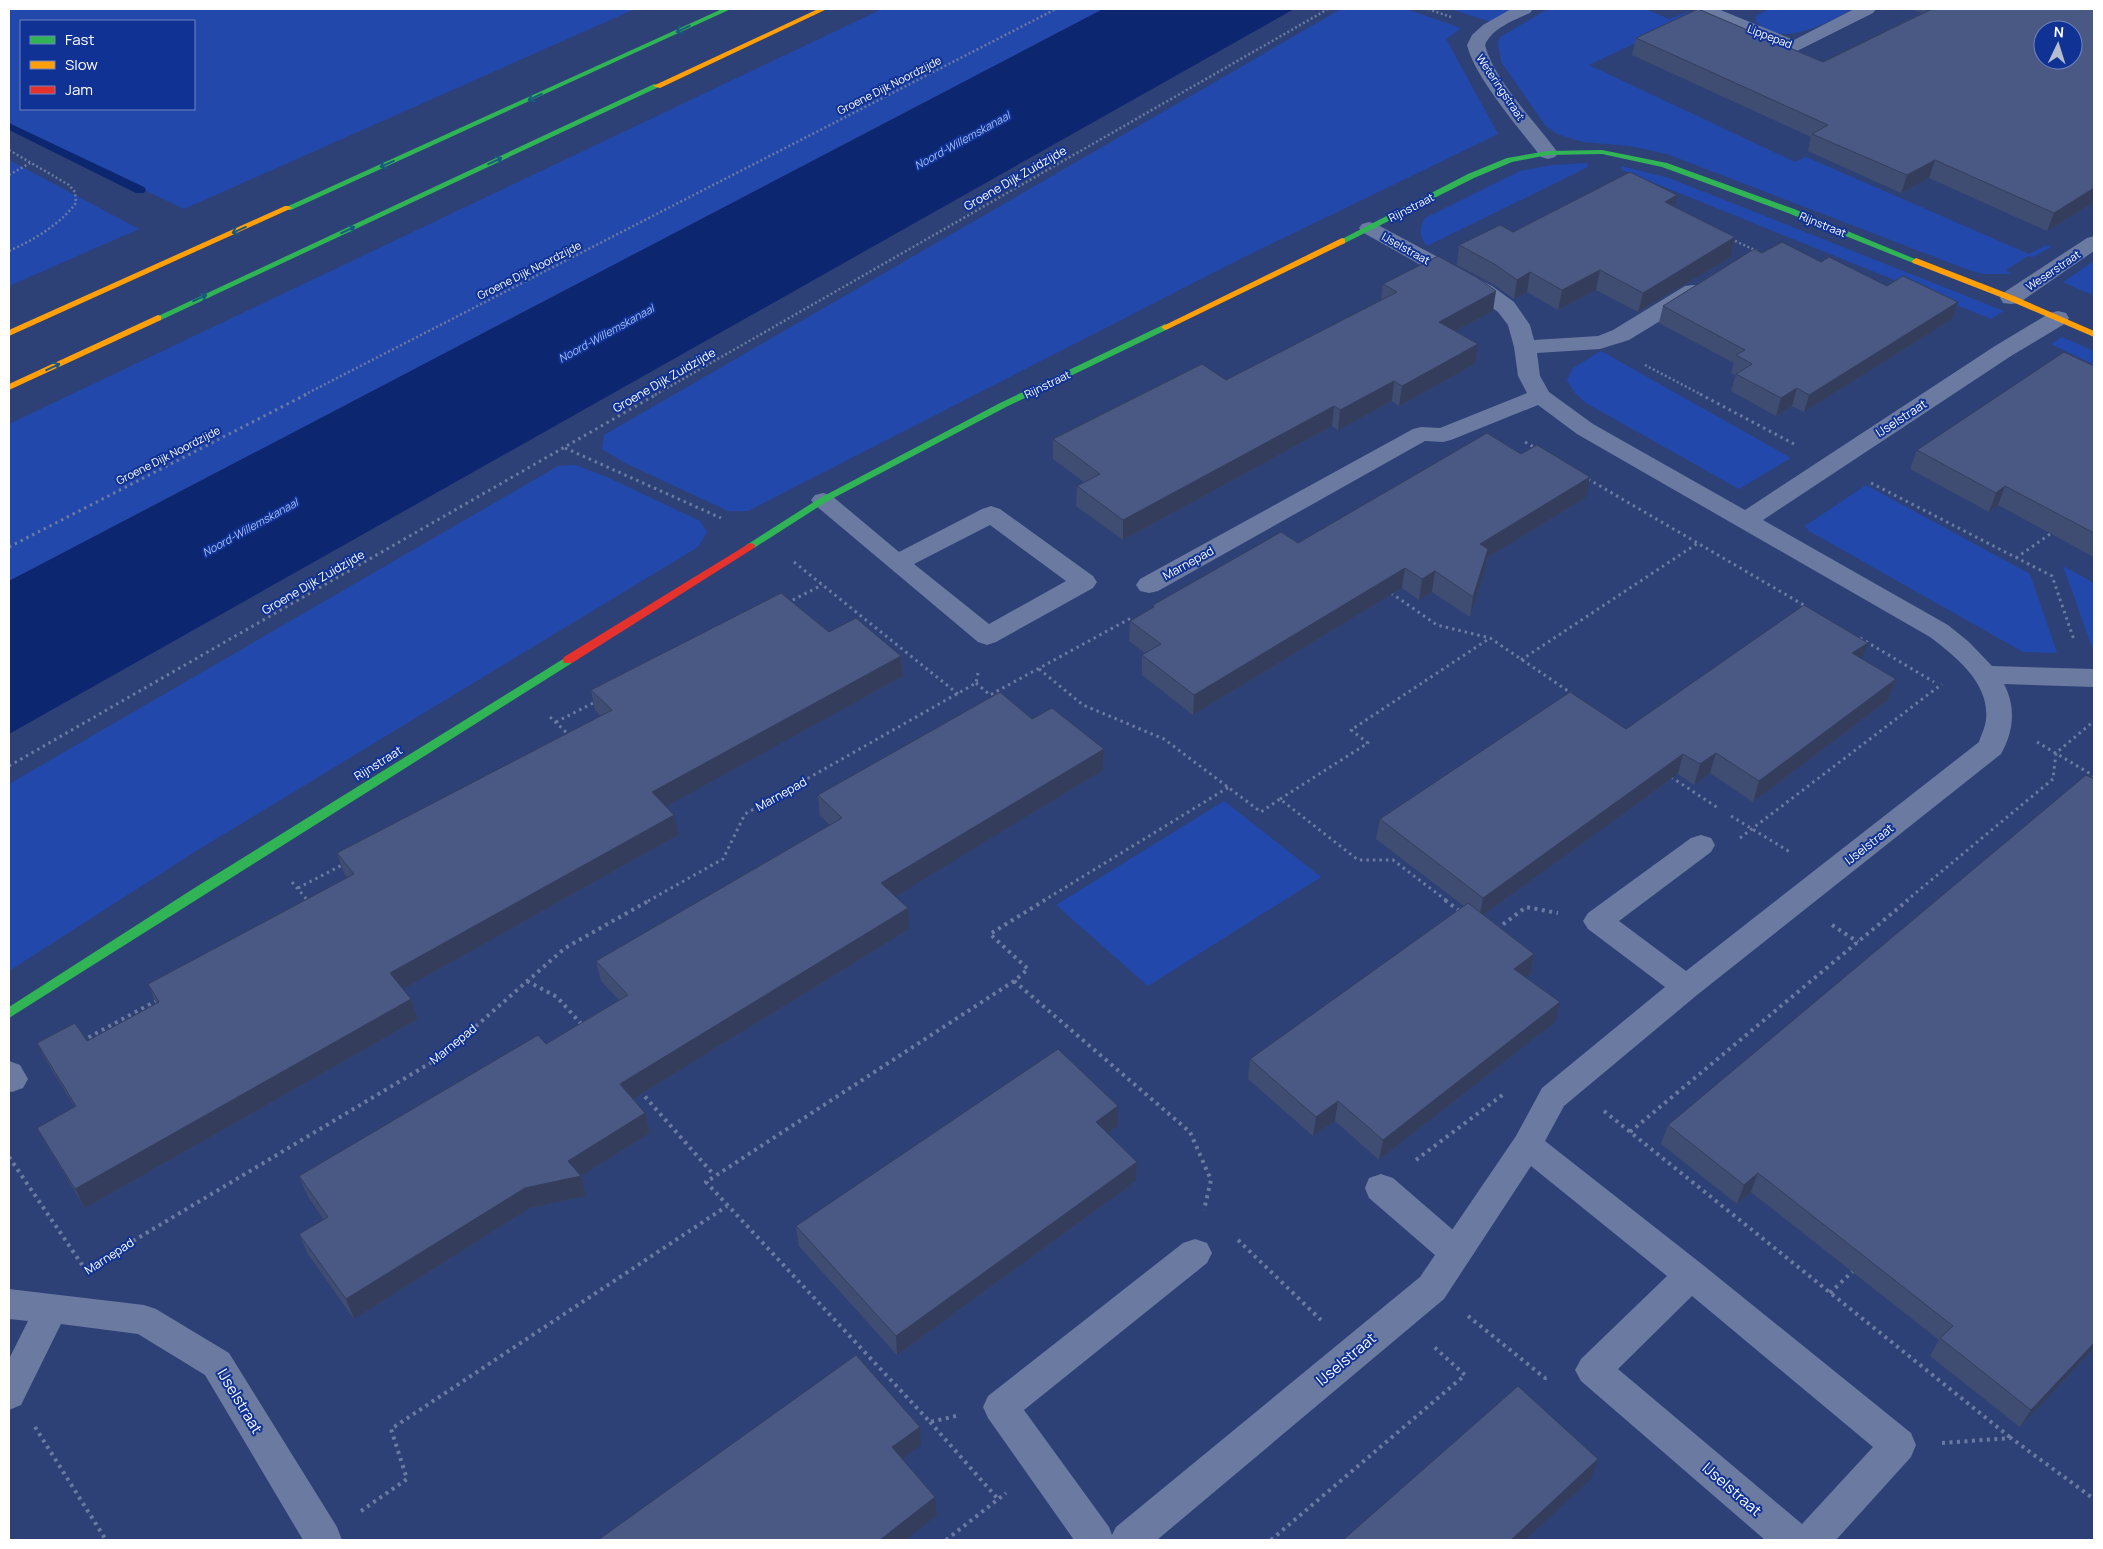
<svg xmlns="http://www.w3.org/2000/svg" width="2103" height="1549" font-family="Manrope,sans-serif">
	<rect width="100%" height="100%" fill="#2e4176"/>
	<path fill="#2348ab" fill-rule="evenodd" d="M 9,9 L 635,9 L 184,209 L 9,126 ZM 21,21 L 194,21 L 194,109 L 21,109 Z
		M 882,9 L 1103,9 L 9,581 L 9,424 Z
		M 1341,9 L 1406,9 L 1461,28 L 1446,39 L 1498,134 L 1246,256 L 748,511 L 728,511 L 625,463 L 602,449 L 604,435 Z
		M 1450,9 L 1514,9 L 1491,22 Z
		M 1548,9 L 1645,9 L 1669,19 L 1688,12 L 1718,25 L 1667,28 L 1589,65 L 1795,162 L 1806,157 L 2029,254 L 2046,245 L 2051,247 L 2033,257 L 2028,256 L 2006,270 L 2011,274 L 1982,274 L 1966,269 L 1667,154 L 1629,146 L 1583,142 L 1557,134 L 1546,126 L 1501,62 L 1498,43 L 1500,37 Z
		M 1769,9 L 1852,9 C 1828,23 1778,50 1756,21 L 1756,16 Z
		M 9,160 L 139,229 L 9,286 Z
		M 1587,163 L 1588,167 L 1427,246 C 1419,237 1419,228 1425,218 L 1520,171 L 1552,165 Z
		M 1621,166 L 1669,178 L 2004,311 L 1991,319 L 1622,170 Z
		M 2094,261 L 2094,291 L 2090,294 L 2063,282 Z
		M 2062,337 L 2094,351 L 2094,365 L 2051,344 Z
		M 1601,351 L 1791,458 L 1739,489 L 1586,403 L 1574,392 L 1567,380 L 1573,368 Z
		M 575,465 L 607,477 L 700,521 L 707,532 L 698,547 L 196,851 L 9,971 L 9,784 L 558,466 Z
		M 1866,485 L 2030,574 L 2057,653 L 2023,652 L 1809,531 L 1805,526 Z
		M 2063,566 L 2094,583 L 2094,653 Z
		M 1224,801 L 1321,877 L 1148,986 L 1056,905 Z"/>
	<path fill="#0c2670" d="M 1103,9 L 1294,9 L 9,734 L 9,581 Z"/>
	<g fill="none" stroke-linecap="round" stroke-linejoin="round">
		<path fill="#0c2670" fill-rule="evenodd" d="M 9,123 L 144,187 L 146,190 L 144,193 L 136,193 L 9,130 Z"/>
		<path stroke="#6b7aa1" stroke-width="2.5" stroke-dasharray="2 2.5" stroke-linecap="butt" d="M 1428,9 L 1451,17
			M 9,150 L 69,185 L 75,192 L 76,203 C 58,226 35,239 9,251
			M 9,175 L 30,163
			M 1731,239 L 1757,251
			M 1645,365 L 1702,395
			M 304,395 L 1056,9
			M 655,395 L 1328,9"/>
		<path stroke="#6b7aa1" stroke-width="3" stroke-dasharray="2.5 4" stroke-linecap="butt" d="M 1700,394 L 1794,444
			M 1525,442 L 1537,449
			M 565,448 L 721,518
			M 1588,479 L 1807,607
			M 1871,483 L 2052,576 L 2074,640
			M 9,547 L 307,394
			M 2016,558 L 2053,532
			M 794,562 L 958,694
			M 1391,593 L 1437,625 L 1490,638 L 1571,693
			M 787,603 L 822,585
			M 1860,638 L 1934,682
			M 1521,660 L 1698,543
			M 1039,669 L 1083,705 L 1164,739 L 1261,812 L 1280,799 L 1358,860 L 1393,860 L 1447,901
			M 976,683 L 990,695 L 1131,618
			M 550,717 L 569,735
			M 556,722 L 597,701
			M 2037,742 L 2094,776
			M 9,766 L 657,394
			M 1671,777 L 1718,808
			M 1280,799 L 1368,743 L 1351,730 L 1490,638
			M 1731,816 L 1790,852
			M 1740,838 L 1942,684
			M 292,882 L 308,901
			M 298,888 L 344,864
			M 648,901 L 723,859 L 745,814 L 976,683 L 978,673
			M 1043,901 L 1229,787
			M 1906,901 L 2053,779 L 2056,753 L 2094,721"/>
		<path stroke="#6b7aa1" stroke-width="4" stroke-dasharray="3 4.5" stroke-linecap="butt" d="M 307,900 L 309,902
			M 1445,900 L 1462,913
			M 1832,925 L 1858,942
			M 1497,929 L 1526,907 L 1558,913
			M 527,981 L 557,997 L 583,1026
			M 1014,981 L 1190,1132 L 1211,1180 L 1204,1210
			M 82,1041 L 158,1000
			M 640,1091 L 714,1175
			M 1604,1111 L 2011,1438
			M 1630,1132 L 1908,900
			M 9,1157 L 85,1269
			M 1416,1160 L 1505,1093
			M 1238,1240 L 1321,1320
			M 88,1268 L 442,1056 L 565,948 L 650,900
			M 1830,1293 L 1855,1269
			M 1468,1316 L 1545,1378 L 1550,1377
			M 956,1416 L 930,1422 L 706,1182 L 1014,981 L 1028,969 L 990,934 L 1045,900
			M 930,1422 L 998,1499
			M 35,1427 L 106,1540
			M 1942,1443 L 2011,1438 L 2094,1499
			M 361,1511 L 407,1479 L 391,1429 L 727,1206
			M 946,1540 L 1006,1493
			M 1271,1540 L 1465,1375 L 1433,1346"/>
		<path fill="#6b7aa1" fill-rule="evenodd" d="M 9,1061 L 20,1065 L 28,1079 L 23,1088 L 12,1092 L 9,1091 Z
			M 1381,1174 L 1393,1178 L 1467,1242 L 1472,1252 L 1467,1262 L 1455,1266 L 1443,1262 L 1369,1198 L 1365,1188 L 1369,1178 Z"/>
		<path fill="#6b7aa1" fill-rule="evenodd" d="M 1511,9 L 1533,9 L 1530,13 C 1515,20 1492,28 1485,45 C 1494,81 1536,122 1558,153 L 1555,157 L 1548,159 L 1541,157 C 1520,129 1475,78 1467,45 L 1472,35 L 1483,25 Z
			M 1694,9 L 1718,9 L 1794,40 L 1854,9 L 1876,9 L 1873,13 L 1795,52 L 1697,13 Z
			M 1369,222 L 1376,224 L 1492,286 L 1514,302 L 1530,325 L 1534,340 L 1598,336 L 1613,330 L 1685,286 L 1693,285 L 1701,286 L 1704,291 L 1701,296 L 1629,340 L 1600,349 L 1537,353 L 1540,376 L 1549,392 L 1593,424 L 1745,510 L 1995,346 L 2050,313 L 2058,311 L 2066,313 L 2069,318 L 2066,323 L 2011,356 L 1763,520 L 1948,625 L 1969,642 L 1992,666 L 2094,669 L 2094,687 L 2004,684 C 2016,707 2014,731 2001,754 L 1697,995 L 1564,1106 L 1545,1141 L 1703,1265 L 1911,1433 L 1916,1445 L 1911,1457 L 1836,1540 L 1765,1540 L 1581,1381 L 1575,1370 L 1581,1359 L 1667,1276 L 1531,1166 L 1444,1299 L 1157,1540 L 1074,1540 L 988,1418 L 983,1407 L 988,1396 L 1183,1243 L 1195,1239 L 1207,1243 L 1212,1253 L 1207,1263 L 1024,1410 L 1109,1527 L 1112,1535 L 1116,1527 L 1420,1277 L 1516,1136 L 1542,1088 L 1665,987 L 1588,929 L 1583,921 L 1588,913 L 1691,838 L 1701,835 L 1711,838 L 1715,845 L 1711,852 L 1619,921 L 1686,971 L 1979,742 C 1981,735 1985,728 1986,720 C 1990,683 1956,657 1930,637 L 1577,434 L 1538,405 L 1451,440 L 1443,442 L 1425,441 L 1158,591 L 1149,593 L 1140,591 L 1136,585 L 1140,579 L 1413,429 L 1421,427 L 1440,428 L 1527,393 L 1518,376 L 1514,347 L 1508,325 L 1498,312 L 1476,296 L 1362,232 L 1359,228 L 1362,224 ZM 1692,1296 L 1873,1447 L 1802,1524 L 1618,1369 Z
			M 2094,236 L 2094,251 L 2019,303 L 2011,304 L 2003,303 L 2000,298 L 2003,293 L 2087,238 Z
			M 823,493 L 831,495 L 899,552 L 982,509 L 991,506 L 1000,509 L 1093,576 L 1097,582 L 1093,588 L 996,642 L 987,645 L 978,642 L 815,505 L 811,500 L 815,495 ZM 990,525 L 1066,581 L 989,624 L 914,564 Z
			M 9,1289 L 144,1305 L 156,1309 L 229,1353 L 337,1527 L 342,1540 L 303,1540 L 205,1375 L 138,1334 L 61,1324 L 21,1405 L 9,1410 L 9,1359 L 28,1321 L 9,1319 Z"/>
		<path fill="#30b455" fill-rule="evenodd" d="M 722,9 L 731,9 L 291,210 L 288,210 L 284,208 Z
			M 654,84 L 661,86 L 161,320 L 155,320 L 154,318 Z
			M 1602,150 L 1667,163 L 1794,209 L 1920,261 L 1916,264 L 1913,263 L 1788,213 L 1662,167 L 1602,154 L 1548,155 L 1512,162 L 1474,178 L 1345,243 L 1342,244 L 1338,241 L 1468,174 L 1507,158 L 1548,151 Z
			M 1165,324 L 1169,327 L 1168,329 L 1006,407 L 826,502 L 754,548 L 746,548 L 745,546 L 820,498 L 1000,403 Z
			M 568,656 L 572,657 L 573,660 L 572,663 L 9,1018 L 9,1007 L 196,887 Z"/>
		<path fill="#ff9f0a" fill-rule="evenodd" d="M 818,9 L 827,9 L 660,88 L 653,86 Z
			M 285,206 L 288,206 L 292,208 L 9,336 L 9,330 Z
			M 1342,238 L 1345,239 L 1345,243 L 1168,329 L 1165,330 L 1161,327 Z
			M 1916,258 L 2014,296 L 2094,331 L 2094,337 L 2008,300 L 1913,263 L 1912,261 Z
			M 158,315 L 161,316 L 161,320 L 9,390 L 9,384 Z"/>
		<path fill="#e5322d" fill-rule="evenodd" d="M 750,543 L 754,544 L 755,546 L 754,548 L 572,663 L 564,663 L 563,660 L 564,657 Z"/>
	</g>
	<path fill="#404d72" d="M 1910,9 L 2094,9 L 2094,202 L 2047,231 L 1929,178 L 1901,193 L 1808,151 L 1811,137 L 1632,55 L 1636,38 L 1823,62 L 1922,13 Z
		M 1675,207 L 1735,237 L 1731,257 L 1638,312 L 1596,290 L 1558,310 L 1527,292 L 1514,299 L 1493,284 L 1457,265 L 1459,245 L 1513,232 Z
		M 1762,253 L 1821,262 L 1887,286 L 1958,302 L 1952,319 L 1804,412 L 1792,406 L 1776,416 L 1731,391 L 1736,375 L 1731,373 L 1734,363 L 1659,323 L 1663,306 Z
		M 1383,284 L 1493,311 L 1455,331 L 1475,364 L 1399,406 L 1392,401 L 1338,430 L 1332,426 L 1123,540 L 1076,506 L 1077,486 L 1084,482 L 1053,459 L 1053,439 L 1226,380 L 1381,301 Z
		M 2094,366 L 2094,557 L 1998,505 L 1989,512 L 1910,469 L 1917,450 Z
		M 1586,497 L 1487,558 L 1485,570 L 1470,617 L 1432,592 L 1419,600 L 1402,588 L 1193,715 L 1142,675 L 1142,655 L 1145,653 L 1129,641 L 1130,621 L 1153,608 L 1153,605 L 1298,543 Z
		M 829,632 L 901,656 L 903,676 L 666,806 L 678,835 L 403,989 L 411,999 L 418,1019 L 85,1208 L 48,1147 L 37,1128 L 75,1107 L 47,1062 L 37,1043 L 87,1041 L 156,1003 L 148,984 L 347,878 L 344,873 L 337,853 L 601,716 L 595,710 L 591,690 Z
		M 1862,659 L 1896,679 L 1888,700 L 1753,802 L 1710,773 L 1694,785 L 1678,774 L 1483,915 L 1534,954 L 1530,974 L 1525,977 L 1555,1022 L 1379,1160 L 1335,1121 L 1313,1136 L 1248,1079 L 1250,1059 L 1464,906 L 1376,839 L 1380,819 L 1626,729 Z
		M 1032,719 L 1104,749 L 1103,770 L 895,896 L 909,929 L 633,1099 L 645,1113 L 650,1133 L 581,1176 L 586,1196 L 530,1208 L 354,1319 L 308,1254 L 299,1234 L 324,1220 L 307,1195 L 299,1176 L 546,1044 L 619,1000 L 601,981 L 596,961 L 830,825 L 820,816 L 818,795 Z
		M 2094,779 L 2094,1348 L 2020,1427 L 1930,1356 L 1939,1340 L 1751,1192 L 1737,1204 L 1661,1144 L 1668,1125 Z
		M 1118,1126 L 1107,1133 L 1137,1162 L 1136,1181 L 897,1355 L 799,1246 L 796,1226 Z"/>
	<path fill="#343e5c" d="M 1935,160 L 1929,178 L 1901,193 L 1907,175 Z
		M 2094,188 L 2094,202 L 2047,231 L 2054,213 Z
		M 1677,195 L 1673,215 L 1665,202 Z
		M 1735,237 L 1731,257 L 1638,312 L 1643,293 Z
		M 1600,270 L 1596,290 L 1558,310 L 1562,290 Z
		M 1530,272 L 1527,292 L 1514,299 L 1517,280 Z
		M 1496,291 L 1493,311 L 1436,341 L 1439,322 Z
		M 1958,302 L 1952,319 L 1804,412 L 1809,395 Z
		M 1478,344 L 1475,364 L 1399,406 L 1402,386 Z
		M 1394,381 L 1392,401 L 1338,430 L 1340,410 Z
		M 1797,388 L 1792,406 L 1776,416 L 1781,398 Z
		M 1334,406 L 1332,426 L 1123,540 L 1123,520 Z
		M 1590,477 L 1586,497 L 1487,558 L 1485,570 L 1470,617 L 1473,597 L 1480,544 Z
		M 2005,486 L 1998,505 L 1989,512 L 1996,493 Z
		M 1405,568 L 1402,588 L 1193,715 L 1194,695 Z
		M 1435,571 L 1432,592 L 1419,600 L 1422,579 Z
		M 1868,643 L 1860,663 L 1852,653 Z
		M 901,656 L 903,676 L 656,812 L 652,792 Z
		M 1896,679 L 1888,700 L 1753,802 L 1759,781 Z
		M 1104,749 L 1103,770 L 883,904 L 881,883 Z
		M 1716,753 L 1710,773 L 1694,785 L 1700,764 Z
		M 1683,754 L 1678,774 L 1479,918 L 1483,898 Z
		M 674,815 L 678,835 L 396,993 L 390,973 Z
		M 908,908 L 909,929 L 625,1104 L 620,1084 Z
		M 1534,954 L 1530,974 L 1510,989 L 1514,969 Z
		M 411,999 L 418,1019 L 85,1208 L 75,1189 Z
		M 1560,1002 L 1555,1022 L 1379,1160 L 1383,1140 Z
		M 1338,1101 L 1335,1121 L 1313,1136 L 1316,1117 Z
		M 1118,1106 L 1118,1126 L 1095,1142 L 1096,1122 Z
		M 645,1113 L 650,1133 L 581,1176 L 586,1196 L 530,1208 L 354,1319 L 346,1299 Z
		M 1137,1162 L 1136,1181 L 897,1355 L 896,1336 Z
		M 1758,1173 L 1751,1192 L 1737,1204 L 1744,1185 Z
		M 2094,1343 L 2094,1348 L 2020,1427 L 2031,1410 Z
		M 920,1427 L 921,1445 L 894,1465 L 892,1447 Z
		M 1598,1459 L 1591,1479 L 1525,1540 L 1511,1540 Z
		M 935,1497 L 937,1515 L 905,1540 L 880,1540 Z"/>
	<path fill="#4a5984" stroke="#343e5c" fill-rule="evenodd" d="M 1698,9 L 1823,62 L 1932,9 L 2094,9 L 2094,188 L 2054,213 L 1935,160 L 1907,175 L 1812,134 L 1828,125 L 1636,38 ZM 2043,30 L 2073,30 L 2073,60 L 2043,60 Z
		M 1630,172 L 1677,195 L 1665,202 L 1735,237 L 1643,293 L 1600,270 L 1562,290 L 1530,272 L 1517,280 L 1496,265 L 1459,245 L 1500,225 L 1513,232 Z
		M 1782,242 L 1821,262 L 1829,257 L 1887,286 L 1903,276 L 1958,302 L 1809,395 L 1797,388 L 1781,398 L 1736,374 L 1752,364 L 1736,355 L 1745,350 L 1663,306 L 1754,249 L 1762,253 Z
		M 1438,256 L 1478,278 L 1496,291 L 1439,322 L 1478,344 L 1402,386 L 1394,381 L 1340,410 L 1334,406 L 1123,520 L 1077,486 L 1100,474 L 1053,439 L 1202,364 L 1226,380 L 1397,292 L 1383,284 Z
		M 2064,352 L 2094,366 L 2094,533 L 2005,486 L 1996,493 L 1917,450 Z
		M 1487,433 L 1521,454 L 1537,445 L 1590,477 L 1480,544 L 1488,549 L 1473,597 L 1435,571 L 1422,579 L 1405,568 L 1194,695 L 1142,655 L 1161,644 L 1130,621 L 1154,607 L 1153,605 L 1281,532 L 1298,543 Z
		M 781,593 L 829,632 L 856,618 L 901,656 L 652,792 L 674,815 L 390,973 L 411,999 L 75,1189 L 37,1128 L 76,1106 L 37,1043 L 75,1023 L 87,1041 L 159,1002 L 148,984 L 354,874 L 337,853 L 612,710 L 591,690 Z
		M 1804,605 L 1868,643 L 1852,653 L 1896,679 L 1759,781 L 1716,753 L 1700,764 L 1683,754 L 1483,898 L 1380,819 L 1570,692 L 1626,729 Z
		M 1000,692 L 1032,719 L 1052,708 L 1104,749 L 881,883 L 908,908 L 620,1084 L 645,1113 L 568,1161 L 581,1176 L 525,1188 L 346,1299 L 299,1234 L 328,1217 L 299,1176 L 538,1035 L 546,1044 L 628,995 L 596,961 L 842,818 L 818,795 Z
		M 2086,775 L 2094,779 L 2094,1343 L 2031,1410 L 1940,1338 L 1953,1326 L 1758,1173 L 1744,1185 L 1668,1125 Z
		M 1468,903 L 1534,954 L 1514,969 L 1560,1002 L 1383,1140 L 1338,1101 L 1316,1117 L 1250,1059 Z
		M 1058,1049 L 1118,1106 L 1096,1122 L 1137,1162 L 896,1336 L 796,1226 Z
		M 856,1355 L 920,1427 L 892,1447 L 935,1497 L 880,1540 L 598,1540 Z
		M 1518,1386 L 1598,1459 L 1511,1540 L 1343,1540 Z"/>
	<defs><path id="oneway-shaft" d="M-6 0H5M1.5-3L5.5 0L1.5 3" fill="none" stroke-width="1.6" stroke-linecap="round" stroke-linejoin="round" transform="scale(1.25)"/></defs>
	<g stroke="#1a5981">
		<use href="#oneway-shaft" transform="translate(683 29) rotate(155)"/>
		<use href="#oneway-shaft" transform="translate(535 97) rotate(155)"/>
		<use href="#oneway-shaft" transform="translate(495 161) rotate(-25)"/>
		<use href="#oneway-shaft" transform="translate(387 164) rotate(156)"/>
		<use href="#oneway-shaft" transform="translate(239 230) rotate(156)"/>
		<use href="#oneway-shaft" transform="translate(348 230) rotate(-25)"/>
		<use href="#oneway-shaft" transform="translate(200 298) rotate(-25)"/>
		<use href="#oneway-shaft" transform="translate(53 367) rotate(-25)"/>
	</g>
	<g text-anchor="middle" dominant-baseline="central" stroke-width="4" stroke-linejoin="round" paint-order="stroke">
		<g font-size="11" fill="#fff" stroke="#103294">
			<text transform="translate(1770 36) rotate(21)">Lippepad</text>
			<text transform="translate(889 85) rotate(-27)">Groene Dijk Noordzijde</text>
			<text transform="translate(1501 87) rotate(56)">Weteringstraat</text>
			<text transform="translate(1411 207) rotate(-27)">Rijnstraat</text>
			<text transform="translate(1823 224) rotate(22)">Rijnstraat</text>
			<text transform="translate(1406 248) rotate(29)">IJselstraat</text>
			<text transform="translate(529 270) rotate(-27)">Groene Dijk Noordzijde</text>
			<text transform="translate(2053 270) rotate(-34)">Weserstraat</text>
			<text transform="translate(1047 384) rotate(-26)">Rijnstraat</text>
			<text transform="translate(168 455) rotate(-27)">Groene Dijk Noordzijde</text>
		</g>
		<g font-size="11" font-style="italic" fill="#a9c0fb" stroke="#103294">
			<text transform="translate(962 140) rotate(-29)">Noord-Willemskanaal</text>
			<text transform="translate(606 333) rotate(-29)">Noord-Willemskanaal</text>
			<text transform="translate(250 527) rotate(-29)">Noord-Willemskanaal</text>
		</g>
		<g font-size="12" fill="#fff" stroke="#103294">
			<text transform="translate(1015 178) rotate(-30)">Groene Dijk Zuidzijde</text>
			<text transform="translate(664 380) rotate(-30)">Groene Dijk Zuidzijde</text>
			<text transform="translate(1901 418) rotate(-33)">IJselstraat</text>
			<text transform="translate(1188 563) rotate(-29)">Marnepad</text>
			<text transform="translate(313 582) rotate(-30)">Groene Dijk Zuidzijde</text>
			<text transform="translate(378 763) rotate(-32)">Rijnstraat</text>
			<text transform="translate(781 794) rotate(-29)">Marnepad</text>
			<text transform="translate(1869 844) rotate(-38)">IJselstraat</text>
			<text transform="translate(453 1044) rotate(-39)">Marnepad</text>
			<text transform="translate(109 1256) rotate(-33)">Marnepad</text>
		</g>
		<g font-size="15" fill="#fff" stroke="#103294">
			<text transform="translate(1346 1359) rotate(-40)">IJselstraat</text>
			<text transform="translate(240 1401) rotate(59)">IJselstraat</text>
			<text transform="translate(1732 1489) rotate(41)">IJselstraat</text>
		</g>
	</g>
	<rect width="2103" height="1549" fill="none" stroke="#ffffff" stroke-width="20"/>
	<rect x="20" y="20" width="175" height="90" fill="#103294" stroke="#7084bf"/>
	<rect x="30" y="36" width="25" height="8" fill="#30b455" stroke="#7084bf"/>
	<text x="65" y="45" font-size="15" fill="#ffffff">Fast</text>
	<rect x="30" y="61" width="25" height="8" fill="#ff9f0a" stroke="#7084bf"/>
	<text x="65" y="70" font-size="15" fill="#ffffff">Slow</text>
	<rect x="30" y="86" width="25" height="8" fill="#e5322d" stroke="#7084bf"/>
	<text x="65" y="95" font-size="15" fill="#ffffff">Jam</text>
	<g transform="translate(2058 45) rotate(4)"><circle r="24" fill="#103294" stroke="#7084bf"/>
	<path d="M0-4L9 19L0 12L-9 19Z" fill="#b6bccf"/>
	<text y="-8" font-size="14" font-weight="bold" text-anchor="middle" fill="#ffffff">N</text>
	</g>
</svg>
